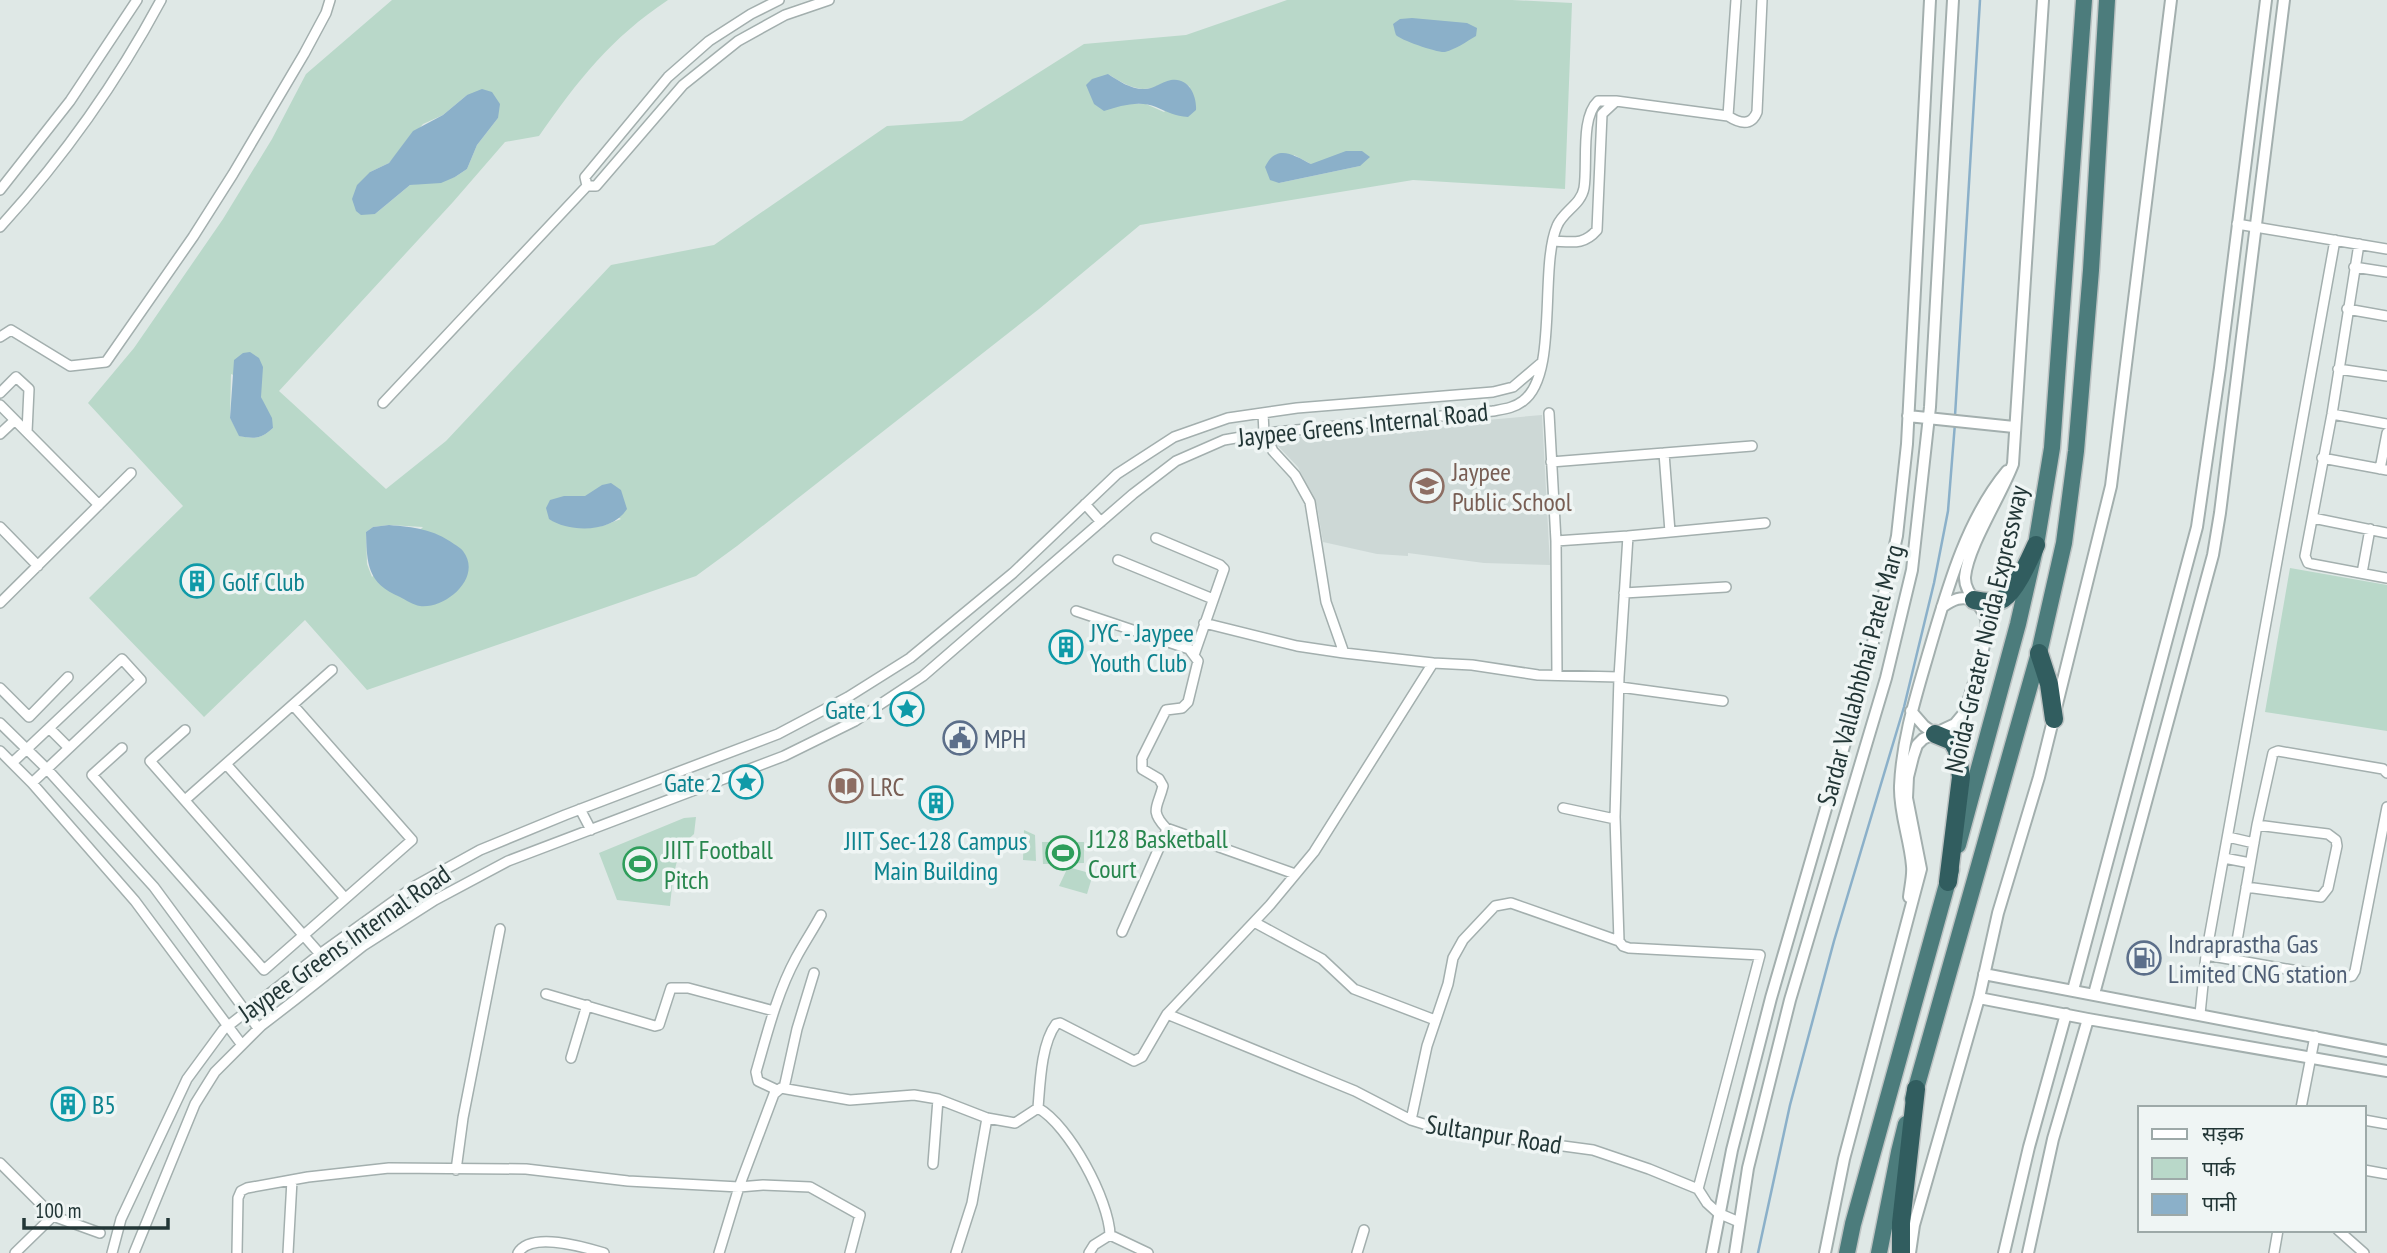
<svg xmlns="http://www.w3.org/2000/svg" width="2387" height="1253" font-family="'PT Sans Narrow','Noto Sans Devanagari',sans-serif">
	<rect width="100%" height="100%" fill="#dfe8e6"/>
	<path fill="#cdd8d6" d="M 1542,415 L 1550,565 L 1484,563 L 1408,553 L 1408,556 L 1377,554 L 1323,542 L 1317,506 L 1298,467 L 1276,444 L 1276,439 Z"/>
	<path fill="#b9d8c9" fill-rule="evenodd" d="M 392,0 L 668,0 C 611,38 578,80 539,136 L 505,142 L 453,202 L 279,391 L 386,489 L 446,441 L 611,265 L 714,245 L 887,126 L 962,121 L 1084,44 L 1186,35 L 1287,0 L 1512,0 L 1572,3 L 1565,189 L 1413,180 L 1140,225 L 1039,309 L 737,546 L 696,576 L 367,690 L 305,620 L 204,717 L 89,598 L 183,506 L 88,403 L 134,348 L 223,219 L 272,139 L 306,74 ZM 1108,74 C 1119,81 1130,88 1143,89 C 1163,89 1170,72 1190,87 L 1164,112 L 1146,104 L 1127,104 ZM 467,95 L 498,118 L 477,145 L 467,169 L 455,177 L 410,185 L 375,214 L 370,172 L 389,163 L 423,124 L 443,115 ZM 1294,155 L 1311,164 L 1360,166 L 1279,183 ZM 231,374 L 261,387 L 261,397 L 273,428 C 261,439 255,439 240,436 L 230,418 ZM 564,496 L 585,496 L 621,519 L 602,526 L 582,528 ZM 389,525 L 423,527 L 372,577 L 367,564 L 366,532 L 373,527 Z
		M 2290,568 L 2387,585 L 2387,731 L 2265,712 Z
		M 696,817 L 694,834 C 674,850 673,881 670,906 L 617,900 L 599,853 L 684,818 Z
		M 1024,830 L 1035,835 L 1036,861 L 1023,860 Z
		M 1042,842 L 1084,842 L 1084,863 L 1043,864 Z
		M 1068,867 L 1093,874 L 1087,894 L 1059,886 Z"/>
	<path fill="#8bb0c9" d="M 1412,18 L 1467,23 L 1477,28 L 1476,36 C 1466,42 1456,49 1445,52 C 1438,53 1400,40 1396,35 C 1395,33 1394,27 1393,24 L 1400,19 Z
		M 1108,74 C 1119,81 1130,89 1144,89 C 1154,89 1161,82 1171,80 C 1188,77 1197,95 1196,110 L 1188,117 C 1175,116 1167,112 1156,107 C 1139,100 1120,106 1104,111 L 1094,104 L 1086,85 L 1092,79 Z
		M 482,89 L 492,92 L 500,104 L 498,118 L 477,145 L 467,169 L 455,177 L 441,183 L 410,185 L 375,214 L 361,215 L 356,211 L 352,199 L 357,185 L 370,172 L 389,163 L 413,131 L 443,115 L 467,95 Z
		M 1346,151 L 1362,151 L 1370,157 L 1360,166 L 1279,183 L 1270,180 L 1265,167 C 1276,143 1294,155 1311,164 Z
		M 250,352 L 259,358 L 263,367 L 261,397 L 272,418 L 273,428 C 261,439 255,439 239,436 L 230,418 L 234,360 L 243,353 Z
		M 611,483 L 621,490 L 627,509 C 612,533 570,533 549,519 L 546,508 L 550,500 L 564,496 L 585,496 L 602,485 Z
		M 389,525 C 414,527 433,529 454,544 C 457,546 461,548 463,551 C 483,577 446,609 420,606 C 413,605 406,600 400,597 C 367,583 367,564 366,532 L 373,527 Z"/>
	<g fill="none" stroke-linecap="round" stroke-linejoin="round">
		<path stroke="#8bb0c9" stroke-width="2.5" d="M 1955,416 L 1980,0
			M 1758,1253 L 1790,1105 L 1834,941 L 1904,707 L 1934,583 L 1948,511 L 1955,423"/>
		<defs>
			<path id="minor" d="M 779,0 L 751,14 L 709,41 L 668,77 L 585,177 L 587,186 L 596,186 L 683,85 L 738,41 L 785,15 L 829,0
				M 1728,116 L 1736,0
				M 0,190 L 70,101 L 137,0
				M 2237,224 L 2387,249
				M 0,227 C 63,158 117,82 161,0
				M 1554,241 C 1573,242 1584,245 1597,230 L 1602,114 L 1616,101
				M 2359,244 L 2332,414 L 2305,556 L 2308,563 L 2312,564 L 2387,578
				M 2354,267 L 2387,272
				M 2347,309 L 2387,316
				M 0,337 L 11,330 L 70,366 L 106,362 L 193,237 L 233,174 L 304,54 L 326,13 L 330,0
				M 2338,369 L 2387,376
				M 0,393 L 16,377 L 29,389 L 27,432
				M 383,403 L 587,186
				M 0,405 L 99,505
				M 1263,413 L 1264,433 L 1273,451 L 1295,475 L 1310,502 L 1326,602 L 1344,653 L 1433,663
				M 1549,413 L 1556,541 L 1557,675
				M 2332,414 L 2387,424
				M 0,434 L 15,420
				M 1664,453 L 1670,532
				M 2322,458 L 2387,470
				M 1551,462 L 1752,446
				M 2380,469 L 2387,433
				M 1085,504 L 1101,522
				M 2313,518 L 2387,533
				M 0,527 L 38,566
				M 1628,536 L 1765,523
				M 1156,538 L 1220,565 L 1224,569 L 1194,655
				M 1556,541 L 1628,536 L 1619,677
				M 1118,560 L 1213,599
				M 2362,573 L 2370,529
				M 1624,593 L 1726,587
				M 0,603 L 131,473
				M 1076,611 L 1189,649 L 1198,661 L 1188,702 L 1182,708 L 1166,710 L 1142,758 L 1142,769 L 1159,779 L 1163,786 C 1158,807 1149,810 1166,828 L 1166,832 L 1122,932
				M 1204,623 L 1297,646 L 1344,653
				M 1620,687 L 1723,701
				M 0,688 L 29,717 L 68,677
				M 0,723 L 47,769 L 154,887 L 258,1028
				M 49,728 L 69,748
				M 185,730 L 150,761 L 320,954
				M 122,748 L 92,775 L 264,970 L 412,840 L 293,705
				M 0,751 L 32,783 L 135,901 L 242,1045
				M 12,763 L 122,659 L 141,680 L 32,783
				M 226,764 L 345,898
				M 185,800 L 332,670
				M 1563,808 L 1615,819
				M 580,809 L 591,830
				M 1166,828 L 1295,874
				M 2228,837 L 2254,843
				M 2224,858 L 2250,863
				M 2246,887 L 2321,897 L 2328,888 L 2337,846 L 2336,840 L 2328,834 L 2257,825
				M 1254,922 L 1322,959 L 1354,989 L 1435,1020
				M 2206,955 L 2338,978 L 2352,976 L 2355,971 L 2387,807
				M 2234,958 L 2257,825 L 2273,753 L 2278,751 L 2383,769 L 2387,773
				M 546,994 L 655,1026 L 659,1025 L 671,988 L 688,988 L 774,1011
				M 1167,1014 L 1355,1091 L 1411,1120 L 1427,1125 L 1488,1136 L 1593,1150 L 1649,1169 L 1698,1189 L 1707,1203 L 1718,1213 L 1739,1222
				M 2200,1014 L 2206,955 L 2335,240
				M 571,1058 L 587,1005
				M 784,1088 L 797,1029 L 814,973
				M 777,1090 L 758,1081 L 756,1072 C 767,1034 777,993 796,958 C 804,943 813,930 821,915
				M 1038,1108 C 1040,1084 1041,1044 1056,1024 L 1060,1023 L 1134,1061 L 1142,1057 L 1167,1014 L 1270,905 L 1314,852 L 1433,663 L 1472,665 L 1538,675 L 1619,677 L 1615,817 L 1619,941 L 1623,946 L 1629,948 L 1760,955 L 1698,1189
				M 2301,1108 L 2315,1036
				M 1411,1120 L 1427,1046 L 1448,984 L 1453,958 L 1463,940 L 1495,906 L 1511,903 L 1619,941
				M 2364,1120 L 2387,1124
				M 0,1163 L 53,1216 L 100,1233
				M 933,1164 L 938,1099
				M 456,1170 L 463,1118 L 500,929
				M 2364,1170 L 2387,1174
				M 2338,1230 L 2364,1253
				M 1110,1235 L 1148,1253
				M 15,1253 L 53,1216
				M 112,1253 L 121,1219 L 187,1079 L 223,1030 L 320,954 L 415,886 L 480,850 L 565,815 L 778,734 L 848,697 L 910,658 L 1013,573 L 1117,474 L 1174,437 L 1228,418 L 1297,408 L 1493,392 L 1513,387 L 1540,364
				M 134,1253 L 195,1104 L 215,1072 L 261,1026 L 296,999 L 363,946 L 435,900 L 508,861 L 784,756 L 855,721 L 923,676 L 1133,494 L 1176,461 L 1224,440 L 1264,433 L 1493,411 C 1504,409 1514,408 1523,401 C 1559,375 1539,268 1557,226 C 1563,211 1581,205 1584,188 C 1588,164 1580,118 1598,101 L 1616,101 L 1728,116 C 1739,123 1751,127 1757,112 L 1762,0
				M 237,1253 L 238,1198 L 241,1191 L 247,1188 L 308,1177 L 389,1168 L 526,1169 L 628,1181 L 739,1187 L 763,1185 L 810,1187 L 860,1215 L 850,1253
				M 288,1253 L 292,1180
				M 518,1253 C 531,1231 584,1247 604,1253
				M 719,1253 L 739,1187 L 774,1094 L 781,1088 L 850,1100 L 914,1095 L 938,1099 L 987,1118 L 1015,1123 L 1038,1108 C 1069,1125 1109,1200 1110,1235
				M 956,1253 L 972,1203 L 987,1118
				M 1089,1253 L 1094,1245 L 1110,1235
				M 1357,1253 L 1364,1230
				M 2274,1253 L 2278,1230"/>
			<path id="tertiary" d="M 1908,416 L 2014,427
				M 1942,607 C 1954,599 1960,596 1974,600
				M 1911,711 L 1924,726 L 1935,734
				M 1909,897 C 1910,887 1913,876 1912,866 C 1910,839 1899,813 1900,786 C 1902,739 1916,696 1929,651 C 1947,590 1966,520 2007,471
				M 1984,974 L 2387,1051
				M 2073,990 L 2197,527 L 2220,368 L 2266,0
				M 2094,994 L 2213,555 L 2220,513 L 2284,0
				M 1979,998 L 2088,1019 L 2387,1071
				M 1712,1253 L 1732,1150 L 1771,998 L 1869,660 L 1897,536 L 1907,444 L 1930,0
				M 1735,1253 L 1748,1168 L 1790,1000 L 1886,678 L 1912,570 L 1930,407 L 1953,0
				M 1825,1253 L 1844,1159 L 1921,869 L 1907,798 L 1908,777 L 1913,757 L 1917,745 L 1923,739 L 1955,724 L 1965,712 C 1971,691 1990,638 1986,619 C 1982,604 1964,594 1965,577 C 1968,546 2001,496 2013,464 L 2043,0
				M 1910,1253 L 1914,1225 L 1979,998 L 1998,913 L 2039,777 L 2111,486 L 2171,0
				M 2004,1253 L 2029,1147 L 2066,1014
				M 2028,1253 L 2053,1139 L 2088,1019"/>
			<path id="trunk" d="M 1958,845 L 2018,624 L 2036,545 L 2052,448 L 2084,0
				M 1913,1099 L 2039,653 L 2064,543 L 2076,451 L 2091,270 L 2107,0
				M 1847,1253 L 1853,1224 L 1951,870
				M 1879,1253 L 1899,1152 L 1906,1124"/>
			<path id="motorway" d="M 1974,600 C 1983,602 1994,604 2003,599 C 2017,589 2029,560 2036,545
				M 2039,653 L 2049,684 L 2054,719
				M 1935,734 L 1952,741 L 1957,750 L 1961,777 L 1948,882
				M 1901,1253 L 1901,1223 L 1916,1089"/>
		</defs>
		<use href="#minor" stroke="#a3afae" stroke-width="12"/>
		<use href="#tertiary" stroke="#a3afae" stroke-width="14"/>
		<use href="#trunk" stroke="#bdc3c3" stroke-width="19"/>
		<use href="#motorway" stroke="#bdc3c3" stroke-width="21"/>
		<use href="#minor" stroke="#fff" stroke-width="9"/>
		<use href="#tertiary" stroke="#fff" stroke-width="10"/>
		<use href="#trunk" stroke="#4c7c7c" stroke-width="16"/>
		<use href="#motorway" stroke="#315d5f" stroke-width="18"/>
	</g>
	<defs>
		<symbol id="school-ring" viewBox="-11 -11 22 22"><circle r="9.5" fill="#eff5f4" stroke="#8d6e63" stroke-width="1.5"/><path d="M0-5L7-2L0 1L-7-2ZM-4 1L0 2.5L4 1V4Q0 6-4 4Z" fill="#8d6e63"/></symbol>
		<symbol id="building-ring" viewBox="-11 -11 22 22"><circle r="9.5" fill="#eff5f4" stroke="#0f9aa8" stroke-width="1.5"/><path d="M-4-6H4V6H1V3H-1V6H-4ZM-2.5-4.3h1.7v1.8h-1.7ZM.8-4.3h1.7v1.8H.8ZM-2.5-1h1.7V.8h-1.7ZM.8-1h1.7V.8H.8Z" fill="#0f9aa8"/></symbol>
		<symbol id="sight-ring" viewBox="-11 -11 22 22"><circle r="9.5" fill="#eff5f4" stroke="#0f9aa8" stroke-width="1.5"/><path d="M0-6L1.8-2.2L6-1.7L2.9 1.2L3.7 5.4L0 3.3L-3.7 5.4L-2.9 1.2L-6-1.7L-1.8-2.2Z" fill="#0f9aa8"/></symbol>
		<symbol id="civic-ring" viewBox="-11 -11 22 22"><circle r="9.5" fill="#eff5f4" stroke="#5c6f8a" stroke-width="1.5"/><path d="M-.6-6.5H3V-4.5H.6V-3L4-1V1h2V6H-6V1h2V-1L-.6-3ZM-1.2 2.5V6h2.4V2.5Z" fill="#5c6f8a"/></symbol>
		<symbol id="library-ring" viewBox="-11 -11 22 22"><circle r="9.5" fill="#eff5f4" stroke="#8d6e63" stroke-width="1.5"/><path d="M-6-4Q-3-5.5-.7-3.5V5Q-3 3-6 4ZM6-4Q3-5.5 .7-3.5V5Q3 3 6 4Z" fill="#8d6e63"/></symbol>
		<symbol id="stadium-ring" viewBox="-11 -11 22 22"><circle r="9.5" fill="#eff5f4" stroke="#2e9e5b" stroke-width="1.5"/><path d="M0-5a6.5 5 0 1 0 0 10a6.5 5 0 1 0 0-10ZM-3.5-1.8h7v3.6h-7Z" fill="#2e9e5b"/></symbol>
		<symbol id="fuel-ring" viewBox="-11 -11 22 22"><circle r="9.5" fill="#eff5f4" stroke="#5c6f8a" stroke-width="1.5"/><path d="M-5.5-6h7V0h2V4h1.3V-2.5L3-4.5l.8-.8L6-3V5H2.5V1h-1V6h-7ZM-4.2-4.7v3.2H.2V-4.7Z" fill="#5c6f8a"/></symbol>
	</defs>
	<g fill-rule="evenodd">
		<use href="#school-ring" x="1408" y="467" width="38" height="38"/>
		<use href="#building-ring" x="178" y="562" width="38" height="38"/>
		<use href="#building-ring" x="1047" y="628" width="38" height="38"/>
		<use href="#sight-ring" x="888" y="690" width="38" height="38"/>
		<use href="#civic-ring" x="941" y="719" width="38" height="38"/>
		<use href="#sight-ring" x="727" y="763" width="38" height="38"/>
		<use href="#library-ring" x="827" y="767" width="38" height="38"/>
		<use href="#building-ring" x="917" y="784" width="38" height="38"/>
		<use href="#stadium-ring" x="1044" y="834" width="38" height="38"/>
		<use href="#stadium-ring" x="621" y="845" width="38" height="38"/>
		<use href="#fuel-ring" x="2125" y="939" width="38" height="38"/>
		<use href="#building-ring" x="49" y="1085" width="38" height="38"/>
	</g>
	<g text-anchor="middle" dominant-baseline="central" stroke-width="7" stroke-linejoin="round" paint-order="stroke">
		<g font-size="26" fill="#223636" stroke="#eff5f4">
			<text transform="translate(1363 424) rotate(-6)">Jaypee Greens Internal Road</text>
			<text transform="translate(1986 629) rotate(-77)">Noida-Greater Noida Expressway</text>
			<text transform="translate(1860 675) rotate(-75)">Sardar Vallabhbhai Patel Marg</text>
			<text transform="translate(344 943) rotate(-35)">Jaypee Greens Internal Road</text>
			<text transform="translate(1494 1134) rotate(9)">Sultanpur Road</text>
		</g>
		<g font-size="26" fill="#785e54" stroke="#eff5f4" text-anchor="start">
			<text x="1452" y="471">Jaypee<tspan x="1452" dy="30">Public School</tspan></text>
			<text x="870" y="786">LRC</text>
		</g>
		<g font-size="26" fill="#0d838f" stroke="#eff5f4" text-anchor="start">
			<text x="222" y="581">Golf Club</text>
			<text x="1090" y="632">JYC - Jaypee<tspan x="1090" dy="30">Youth Club</tspan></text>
			<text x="883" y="709" text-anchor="end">Gate 1</text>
			<text x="722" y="782" text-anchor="end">Gate 2</text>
			<text x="936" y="840" text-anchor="middle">JIIT Sec-128 Campus<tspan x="936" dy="30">Main Building</tspan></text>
			<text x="92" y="1104">B5</text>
		</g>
		<g font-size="26" fill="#4e5e75" stroke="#eff5f4" text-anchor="start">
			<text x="984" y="738">MPH</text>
			<text x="2168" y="943">Indraprastha Gas<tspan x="2168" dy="30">Limited CNG station</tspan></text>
		</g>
		<g font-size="26" fill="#27864d" stroke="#eff5f4" text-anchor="start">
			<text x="1088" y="838">J128 Basketball<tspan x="1088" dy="30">Court</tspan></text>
			<text x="664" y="849">JIIT Football<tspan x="664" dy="30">Pitch</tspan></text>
		</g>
	</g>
	<rect x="2138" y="1106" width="228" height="126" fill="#eff5f4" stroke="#9da9a8" stroke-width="2"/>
	<rect x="2152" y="1129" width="35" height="10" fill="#ffffff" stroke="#9da9a8" stroke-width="2"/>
	<text x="2202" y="1141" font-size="21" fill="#223636">सड़क</text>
	<rect x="2152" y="1158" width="35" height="21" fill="#b9d8c9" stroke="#9da9a8" stroke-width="2"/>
	<text x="2202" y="1176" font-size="21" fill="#223636">पार्क</text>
	<rect x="2152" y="1194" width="35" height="21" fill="#8bb0c9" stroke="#9da9a8" stroke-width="2"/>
	<text x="2202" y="1211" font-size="21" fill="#223636">पानी</text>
	<path d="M24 1218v10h144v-10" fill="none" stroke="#223636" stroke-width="3.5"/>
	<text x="35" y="1218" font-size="21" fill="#223636" stroke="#eff5f4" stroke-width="5" paint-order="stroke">100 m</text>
</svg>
